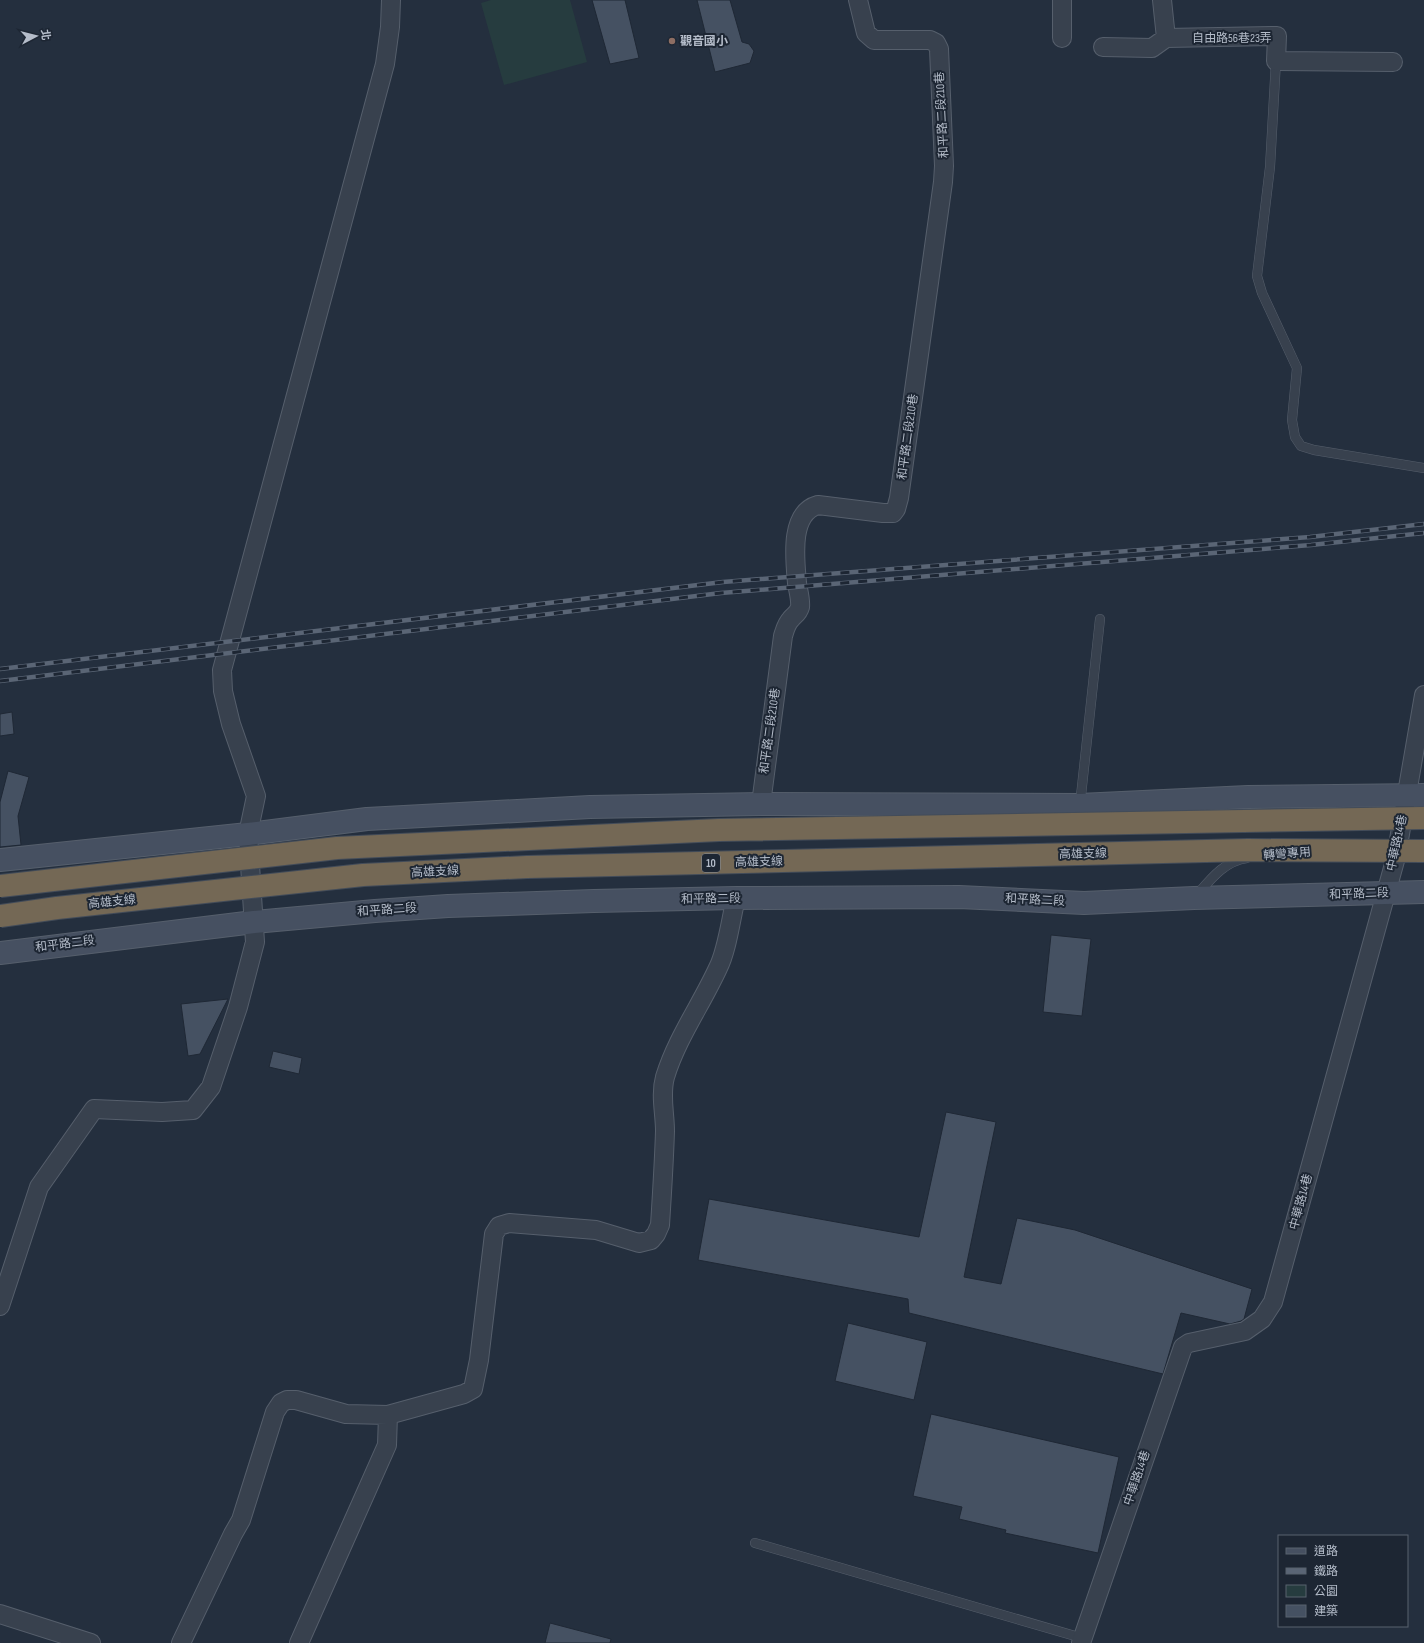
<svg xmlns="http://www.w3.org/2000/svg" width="1424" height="1643" font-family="'Sofia Sans Condensed','Noto Sans TC',sans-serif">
	<rect width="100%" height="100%" fill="#242f3e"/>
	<path fill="#263c3f" d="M 491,0 L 570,0 L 587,62 L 504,85 L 481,3 Z"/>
	<path fill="#455162" stroke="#1f2835" d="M 592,0 L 625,0 L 639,58 L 610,64 Z
		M 697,0 L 730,0 L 742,42 L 749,44 L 754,51 L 750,63 L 715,72 Z
		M 12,712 L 14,734 L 0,736 L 0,714 Z
		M 8,771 L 29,777 L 18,816 L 21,845 L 0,847 L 0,802 Z
		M 1051,935 L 1091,939 L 1082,1016 L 1043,1012 Z
		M 228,999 L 200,1054 L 188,1056 L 181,1004 Z
		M 273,1051 L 302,1058 L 299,1074 L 269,1067 Z
		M 946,1112 L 996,1122 L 964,1277 L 1001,1284 L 1017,1218 L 1075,1230 L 1252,1289 L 1244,1319 L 1241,1321 L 1230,1324 L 1181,1313 L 1163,1374 L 909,1313 L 908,1299 L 698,1260 L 709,1199 L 919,1237 Z
		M 848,1323 L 927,1342 L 914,1400 L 835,1381 Z
		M 931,1414 L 1119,1457 L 1098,1553 L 1005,1533 L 1006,1530 L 959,1519 L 962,1507 L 913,1496 Z
		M 550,1623 L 611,1639 L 610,1643 L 545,1643 Z"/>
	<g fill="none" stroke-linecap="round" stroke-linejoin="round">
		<defs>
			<path id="lane" d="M 1276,61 L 1270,167 L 1257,276 L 1262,293 L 1297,368 L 1292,420 L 1295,437 L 1301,446 L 1314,450 L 1424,468
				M 1080,805 L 1100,619
				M 1196,896 C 1210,880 1224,861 1247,858
				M 755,1543 L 1082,1638"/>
			<path id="street" d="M 1162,0 L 1166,38
				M 1062,38 L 1062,0
				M 1166,38 L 1277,36 L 1276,61 L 1393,62
				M 1103,47 L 1152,48 L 1166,38
				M 761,804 L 783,636 C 785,630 786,624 791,619 C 794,615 798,614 800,607 C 801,600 798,590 797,583 C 795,559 789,513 818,505 L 883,513 L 893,513 L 896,509 L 899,498 L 943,182 L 944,166 L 939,49 L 936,43 L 930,40 L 874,40 L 866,33 L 858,0
				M 0,1306 L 39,1187 L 94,1109 L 162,1112 L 193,1110 L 211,1087 L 238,1007 L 255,942 L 248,834 L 256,796 L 231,724 L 223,691 L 222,670 L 385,64 L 390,27 L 391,0
				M 0,1614 L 91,1643
				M 181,1643 L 233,1534 L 241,1520 L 275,1412 L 281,1403 L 287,1400 L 296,1400 L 346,1414 L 388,1415 L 464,1394 L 473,1389 L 479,1360 L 494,1234 L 499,1226 L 509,1223 L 596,1230 L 639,1243 L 651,1240 L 656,1234 L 660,1225 C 662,1194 664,1163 665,1131 C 665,1113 660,1095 665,1077 C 677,1038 701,1005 718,968 C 727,951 731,918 736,898
				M 299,1643 L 387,1445 L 388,1415
				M 1081,1643 L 1183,1347 L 1189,1343 L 1245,1331 L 1262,1319 L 1273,1302 L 1396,857 L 1424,695"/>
			<path id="secondary" d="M 0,860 L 248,834 L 367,819 L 590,807 L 761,804 L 1080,805 L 1248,797 L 1424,795
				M 0,953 L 254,922 L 375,911 L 448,906 L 594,901 L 736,898 L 959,897 L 1084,903 L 1194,898 L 1424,892"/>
		</defs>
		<use href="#lane" stroke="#565f6c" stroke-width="10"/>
		<use href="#street" stroke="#565f6c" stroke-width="20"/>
		<use href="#secondary" stroke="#565f6c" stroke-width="24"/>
		<use href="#lane" stroke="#38414e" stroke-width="9"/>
		<use href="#street" stroke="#38414e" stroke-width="18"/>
		<use href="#secondary" stroke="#465061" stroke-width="22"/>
		<defs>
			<path id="rail" d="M 0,669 L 723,582 L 1310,537 L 1424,524
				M 0,681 L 721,593 L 1311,545 L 1424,533"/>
		</defs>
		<use href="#rail" stroke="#5a6575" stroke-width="4.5"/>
		<use href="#rail" stroke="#1d2633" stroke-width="3" stroke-dasharray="9" stroke-linecap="butt"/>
		<defs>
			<path id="highway-bridge" d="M 0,886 L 337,848 L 719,830 L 1424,818
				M 0,916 L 57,908 L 363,875 L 527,867 L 1248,850 L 1424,851"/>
		</defs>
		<use href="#highway-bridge" stroke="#434c59" stroke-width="24" stroke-linecap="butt"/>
		<use href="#highway-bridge" stroke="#746855" stroke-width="22"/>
	</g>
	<circle fill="#8d6e63" stroke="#1d2633" stroke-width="1.5" cx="672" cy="41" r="4"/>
	<g text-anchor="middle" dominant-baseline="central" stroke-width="4" stroke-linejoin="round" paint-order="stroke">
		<rect fill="#1d2633" stroke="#878f9c" stroke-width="1" x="702" y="854" width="18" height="18" rx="3"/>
		<g font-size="11" font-weight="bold" fill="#b4bcc9">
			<text x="711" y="863">10</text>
		</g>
		<g font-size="12" fill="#b4bcc9" stroke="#1d2633">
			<text x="1232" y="38">自由路56巷23弄</text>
			<text transform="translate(942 115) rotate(-93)">和平路二段210巷</text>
			<text transform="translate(908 437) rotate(-82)">和平路二段210巷</text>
			<text transform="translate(770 731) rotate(-82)">和平路二段210巷</text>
			<text transform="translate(1397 843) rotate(-78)">中華路14巷</text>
			<text transform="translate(1083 854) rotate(-1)">高雄支線</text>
			<text transform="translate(1287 854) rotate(-5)">轉彎專用</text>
			<text transform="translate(759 862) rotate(-1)">高雄支線</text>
			<text transform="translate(435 872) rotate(-3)">高雄支線</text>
			<text transform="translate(1359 894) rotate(-2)">和平路二段</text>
			<text transform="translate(711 899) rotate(-1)">和平路二段</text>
			<text transform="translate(1035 900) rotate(3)">和平路二段</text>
			<text transform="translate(112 902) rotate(-6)">高雄支線</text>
			<text transform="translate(387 910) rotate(-4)">和平路二段</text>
			<text transform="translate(65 944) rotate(-7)">和平路二段</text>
			<text transform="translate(1301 1202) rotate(-75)">中華路14巷</text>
			<text transform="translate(1137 1478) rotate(-71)">中華路14巷</text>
		</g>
		<g font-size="12" font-weight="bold" fill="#b4bcc9" stroke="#1d2633" text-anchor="start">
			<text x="680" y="41">觀音國小</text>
		</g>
	</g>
	<rect x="1278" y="1535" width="130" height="92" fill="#1d2633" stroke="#59626f"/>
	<rect x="1286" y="1548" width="20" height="6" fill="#465061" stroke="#59626f"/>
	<text x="1314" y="1555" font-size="12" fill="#b4bcc9">道路</text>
	<rect x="1286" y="1568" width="20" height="6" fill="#5a6575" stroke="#59626f"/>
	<text x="1314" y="1575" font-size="12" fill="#b4bcc9">鐵路</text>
	<rect x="1286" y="1585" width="20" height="12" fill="#263c3f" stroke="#59626f"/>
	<text x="1314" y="1595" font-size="12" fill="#b4bcc9">公園</text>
	<rect x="1286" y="1605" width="20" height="12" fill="#455162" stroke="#59626f"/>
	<text x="1314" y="1615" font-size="12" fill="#b4bcc9">建築</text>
	<g transform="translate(36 36) rotate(83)" stroke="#1d2633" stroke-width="3" paint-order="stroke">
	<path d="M0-3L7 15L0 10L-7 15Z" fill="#b4bcc9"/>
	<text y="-6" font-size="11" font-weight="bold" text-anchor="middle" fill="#b4bcc9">北</text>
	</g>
</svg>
